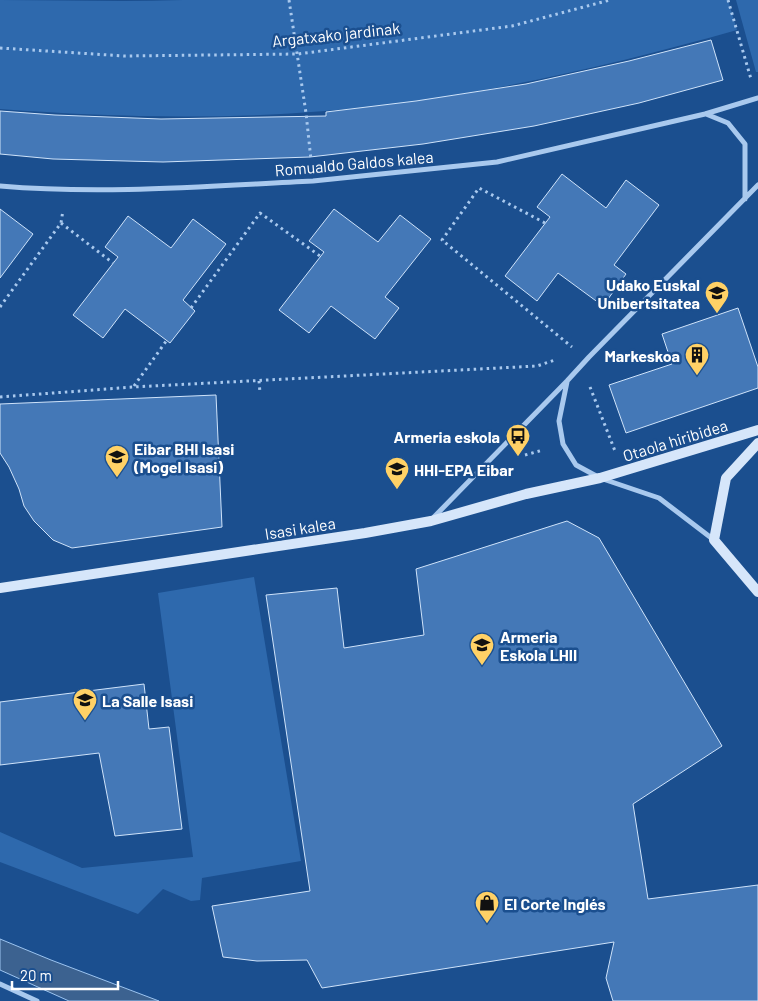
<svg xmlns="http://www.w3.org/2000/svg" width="758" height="1001" font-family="Barlow,sans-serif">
	<rect width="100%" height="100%" fill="#1b4f8f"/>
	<path fill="#2e69ad" d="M 0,0 C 61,0 122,2 183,0 L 728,0 L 737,30 C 602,68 465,100 325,111 C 217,120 108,117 0,109 Z
		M 736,0 L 758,0 L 758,72 L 756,72 Z
		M 254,577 L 301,861 L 202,878 L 200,900 L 191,901 L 163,889 L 138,914 L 0,862 L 0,832 L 82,868 L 193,857 L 158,593 Z"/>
	<path fill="#3c6290" stroke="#9cc4f0" d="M 0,939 L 51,960 L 159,1001 L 69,1001 L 0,970 Z"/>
	<path fill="#4478b7" stroke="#cfe3fa" d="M 711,40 L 723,80 L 639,103 L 534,126 L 423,144 L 310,157 L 163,162 L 53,159 L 0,154 L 0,111 L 55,115 L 161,119 L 326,116 L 326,112 L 416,101 L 526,84 L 629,61 Z
		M 562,174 L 606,208 L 626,180 L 659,205 L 614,265 L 626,274 L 603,306 L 558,273 L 537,301 L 505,276 L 550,217 L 537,207 Z
		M 0,209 L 33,234 L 0,278 Z
		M 334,209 L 378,242 L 400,215 L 431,239 L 385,297 L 399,308 L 375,339 L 331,306 L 309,333 L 279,310 L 324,252 L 309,241 Z
		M 128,216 L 171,248 L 193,219 L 226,244 L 183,300 L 195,311 L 170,343 L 125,309 L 103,338 L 73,315 L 118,257 L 105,247 Z
		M 738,308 L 758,367 L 758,388 L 626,433 L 609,385 L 672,364 L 662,334 Z
		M 216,395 L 222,527 L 72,548 L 53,540 L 34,521 L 24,506 L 19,489 L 9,467 L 0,453 L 0,404 Z
		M 567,521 L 599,538 L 722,746 L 633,804 L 648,899 L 758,885 L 758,1001 L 613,1001 L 606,978 L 614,942 L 322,988 L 307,960 L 257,961 L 223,957 L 212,906 L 310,891 L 266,595 L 337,588 L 344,648 L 424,635 L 416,569 Z
		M 144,684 L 149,729 L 169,727 L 182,829 L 115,836 L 99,753 L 0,765 L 0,702 Z"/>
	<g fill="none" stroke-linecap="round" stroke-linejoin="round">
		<path stroke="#a9c9ee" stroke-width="3" stroke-dasharray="2.5 4" stroke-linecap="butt" d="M 289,0 L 306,113 L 311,160
			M 728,0 L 751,79
			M 0,48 L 124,56 L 298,54 L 512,26 L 610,0
			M 61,223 L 113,263
			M 545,223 L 479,188 L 442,240 L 572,347
			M 0,307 L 61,223 L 63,210
			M 191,308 L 260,213 L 320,256
			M 259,381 L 260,393
			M 134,386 L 167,340
			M 590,387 L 615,451
			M 0,397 L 133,387 L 537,366 L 555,360
			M 525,455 L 543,450"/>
		<path stroke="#a9c9ee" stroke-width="5" d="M 706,114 L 728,123 L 745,144 L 745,199
			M 0,186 C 104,195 209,186 313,181 L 497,162 L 705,114 L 758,98
			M 567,382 L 559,421 L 563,444 L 576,465 L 600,478 L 659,498 L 714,540
			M 434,517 L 567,381 L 589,357 L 758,185
			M 0,984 L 37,1001"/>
		<path stroke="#d6e6fa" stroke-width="10" d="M 758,443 L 726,478 L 714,540 L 758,592
			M 0,588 L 365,533 L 431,521 L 526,494 L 600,478 L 758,430"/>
	</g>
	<defs>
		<symbol id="university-pin" viewBox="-11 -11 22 30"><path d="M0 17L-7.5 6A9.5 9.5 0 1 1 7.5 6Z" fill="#ffd166" stroke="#1b4f8f"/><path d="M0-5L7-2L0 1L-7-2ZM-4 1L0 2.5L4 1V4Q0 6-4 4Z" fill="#111"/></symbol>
		<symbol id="building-pin" viewBox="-11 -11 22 30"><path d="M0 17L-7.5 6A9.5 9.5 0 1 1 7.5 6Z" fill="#ffd166" stroke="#1b4f8f"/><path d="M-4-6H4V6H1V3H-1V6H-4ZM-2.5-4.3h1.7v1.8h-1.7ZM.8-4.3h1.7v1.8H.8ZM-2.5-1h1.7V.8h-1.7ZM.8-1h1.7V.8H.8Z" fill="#111"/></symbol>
		<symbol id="bus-pin" viewBox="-11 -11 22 30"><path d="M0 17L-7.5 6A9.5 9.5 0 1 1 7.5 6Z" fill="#ffd166" stroke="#1b4f8f"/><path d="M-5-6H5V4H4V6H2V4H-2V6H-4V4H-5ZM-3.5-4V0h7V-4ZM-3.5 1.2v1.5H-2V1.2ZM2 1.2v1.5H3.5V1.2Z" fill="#111"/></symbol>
		<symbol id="school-pin" viewBox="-11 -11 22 30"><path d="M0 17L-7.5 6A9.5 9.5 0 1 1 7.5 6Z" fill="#ffd166" stroke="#1b4f8f"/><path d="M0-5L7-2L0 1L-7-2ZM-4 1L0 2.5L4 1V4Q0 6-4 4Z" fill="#111"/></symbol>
		<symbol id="shop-pin" viewBox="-11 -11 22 30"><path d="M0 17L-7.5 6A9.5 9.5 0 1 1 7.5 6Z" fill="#ffd166" stroke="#1b4f8f"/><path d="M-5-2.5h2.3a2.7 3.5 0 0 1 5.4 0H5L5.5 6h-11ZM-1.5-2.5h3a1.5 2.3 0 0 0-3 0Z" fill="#111"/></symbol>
	</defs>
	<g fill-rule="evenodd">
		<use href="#university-pin" x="703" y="279" width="28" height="38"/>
		<use href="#building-pin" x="683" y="341" width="28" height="38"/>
		<use href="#bus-pin" x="504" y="422" width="28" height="38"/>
		<use href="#school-pin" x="103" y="443" width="28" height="38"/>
		<use href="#school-pin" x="383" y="455" width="28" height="38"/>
		<use href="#school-pin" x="468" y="631" width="28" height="38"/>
		<use href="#school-pin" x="71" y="686" width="28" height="38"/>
		<use href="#shop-pin" x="473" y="889" width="28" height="38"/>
	</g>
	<g text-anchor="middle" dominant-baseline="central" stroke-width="5" stroke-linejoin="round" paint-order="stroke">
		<g font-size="16" fill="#fff" stroke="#1b4f8f">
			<text transform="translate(336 34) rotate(-6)">Argatxako jardinak</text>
			<text transform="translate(354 163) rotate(-5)">Romualdo Galdos kalea</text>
			<text transform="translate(675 440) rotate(-17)">Otaola hiribidea</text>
			<text transform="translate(300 528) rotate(-9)">Isasi kalea</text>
		</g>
		<g font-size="16" font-weight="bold" fill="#fff" stroke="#1b4f8f" text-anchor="start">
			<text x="700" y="284" text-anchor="end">Udako Euskal<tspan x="700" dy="18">Unibertsitatea</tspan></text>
			<text x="680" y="355" text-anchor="end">Markeskoa</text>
			<text x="500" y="436" text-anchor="end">Armeria eskola</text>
			<text x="134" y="448">Eibar BHI Isasi<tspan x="134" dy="18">(Mogel Isasi)</tspan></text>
			<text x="414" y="469">HHI-EPA Eibar</text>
			<text x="500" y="636">Armeria<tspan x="500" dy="18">Eskola LHII</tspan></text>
			<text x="102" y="700">La Salle Isasi</text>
			<text x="504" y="903">El Corte Inglés</text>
		</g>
	</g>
	<path d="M12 981v8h106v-8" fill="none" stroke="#ffffff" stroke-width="2.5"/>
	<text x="20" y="981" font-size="15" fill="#ffffff" stroke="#1b4f8f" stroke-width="4" paint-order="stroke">20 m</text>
</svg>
